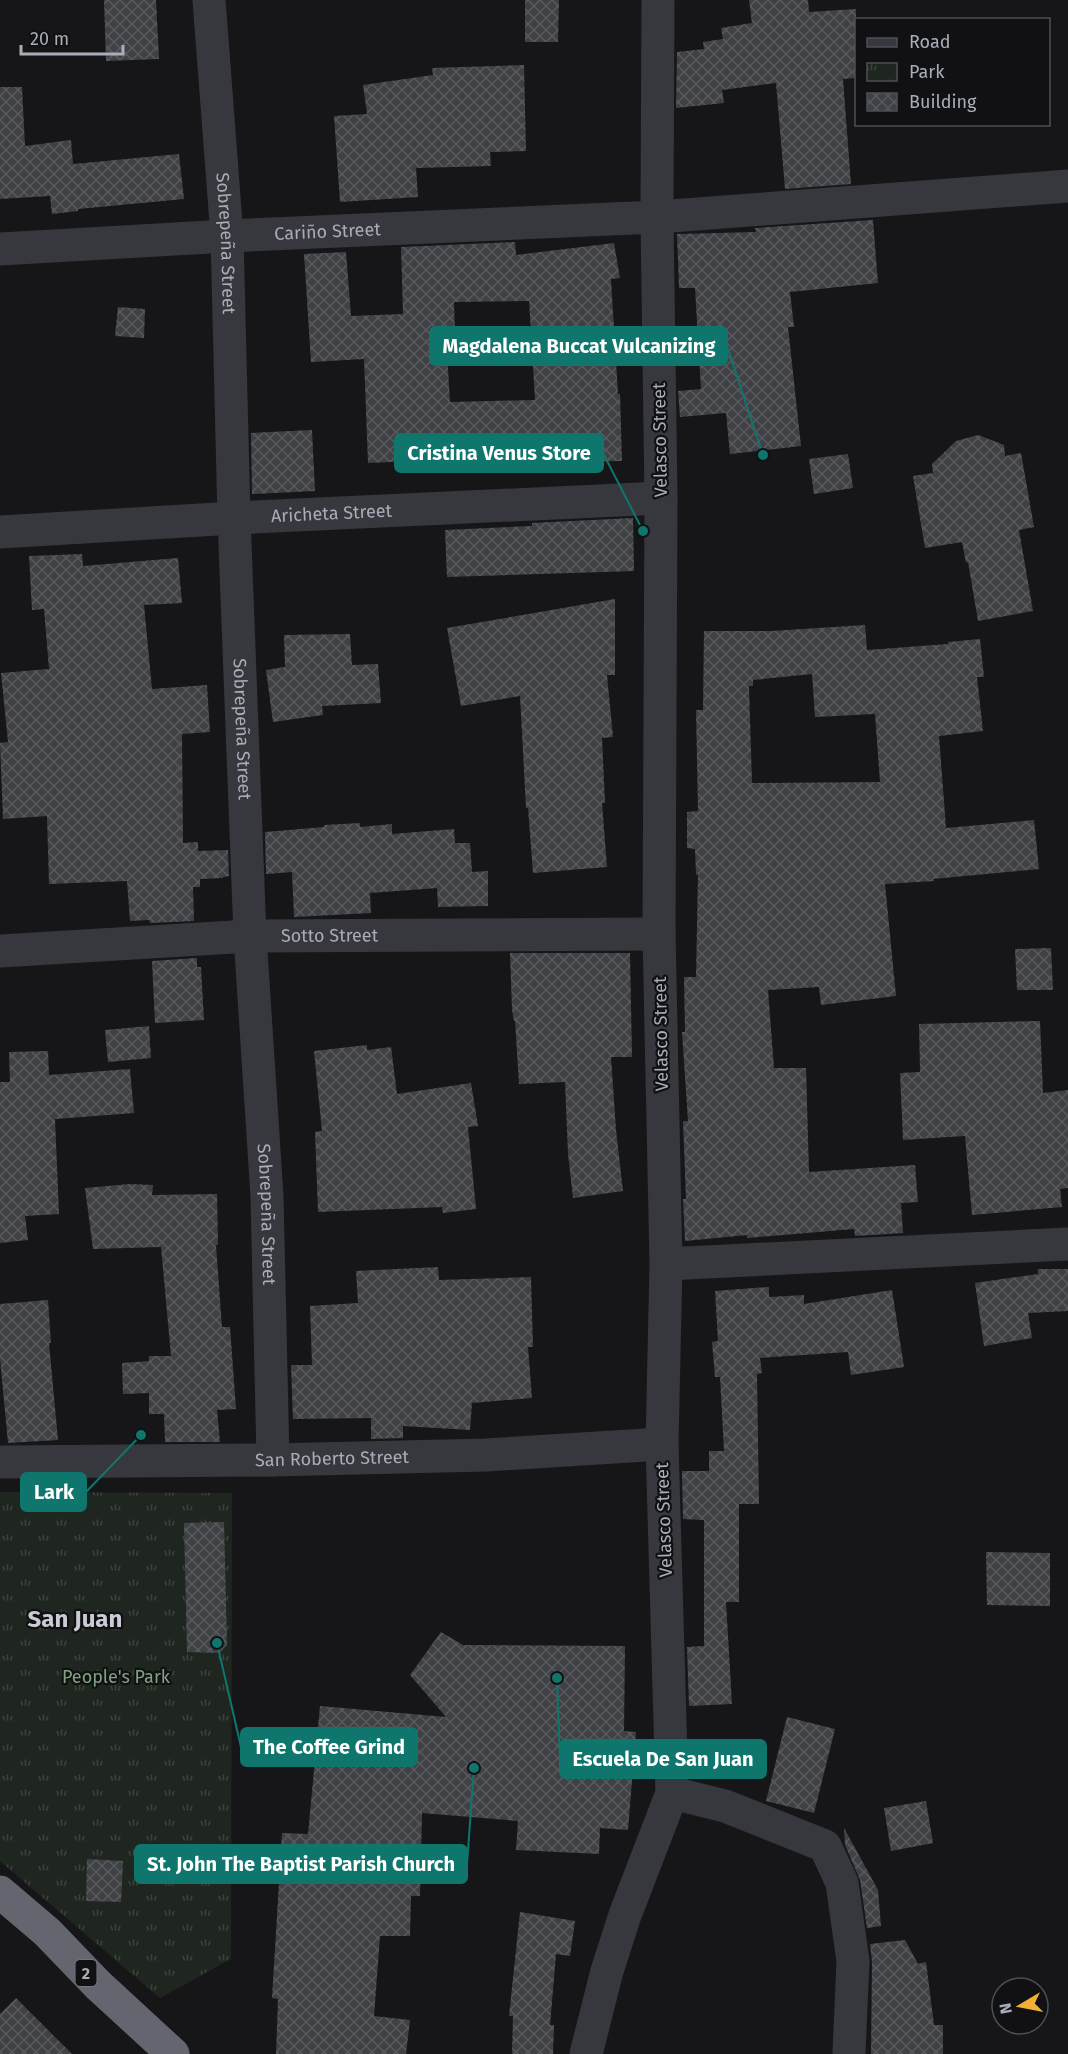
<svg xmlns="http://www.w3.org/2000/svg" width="1068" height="2054" font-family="'Fira Sans',sans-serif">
	<defs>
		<pattern id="park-tufts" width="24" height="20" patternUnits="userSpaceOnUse" patternTransform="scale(1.5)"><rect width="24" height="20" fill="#1e261f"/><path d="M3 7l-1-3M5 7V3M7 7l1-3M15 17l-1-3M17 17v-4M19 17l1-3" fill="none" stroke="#3c433d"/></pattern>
		<pattern id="building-cross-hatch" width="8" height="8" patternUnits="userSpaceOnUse" patternTransform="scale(1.5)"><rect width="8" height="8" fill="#404145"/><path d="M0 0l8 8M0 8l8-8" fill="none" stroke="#595a5e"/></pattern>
	</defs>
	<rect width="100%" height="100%" fill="#161618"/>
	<path fill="url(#park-tufts)" d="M 0,1492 L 232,1493 L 231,1959 L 160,1998 L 0,1861 Z"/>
	<path fill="url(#building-cross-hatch)" fill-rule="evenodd" d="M 104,0 L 156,0 L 159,59 L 106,61 Z
		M 525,0 L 559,0 L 558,42 L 525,42 Z
		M 749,0 L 808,0 L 809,12 L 856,9 L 856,78 L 843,79 L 851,184 L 785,189 L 776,83 L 722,90 L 724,103 L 676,108 L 677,52 L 704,49 L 703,42 L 723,39 L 721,28 L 752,23 Z
		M 524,65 L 526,151 L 490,152 L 491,166 L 416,168 L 418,197 L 340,202 L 334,116 L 367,114 L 363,85 L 433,75 L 432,68 Z
		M 0,87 L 22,87 L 25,146 L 71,140 L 73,164 L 179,154 L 184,199 L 78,209 L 78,211 L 52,214 L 50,196 L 0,199 Z
		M 873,220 L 878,283 L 790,292 L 794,327 L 788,327 L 801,446 L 730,454 L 726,413 L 680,417 L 678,391 L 701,389 L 695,288 L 679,288 L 677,234 L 756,232 L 755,228 Z
		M 515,242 L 516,255 L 614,243 L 620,278 L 611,279 L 618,394 L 620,394 L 622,461 L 572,462 L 571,438 L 509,438 L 509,441 L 462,442 L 462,459 L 368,463 L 364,359 L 311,362 L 304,254 L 346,252 L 351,316 L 403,314 L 401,247 ZM 529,301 L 535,400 L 450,402 L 446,335 L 455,334 L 454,302 Z
		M 118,307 L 145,309 L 144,338 L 115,336 Z
		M 312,430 L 315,491 L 252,494 L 251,433 Z
		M 978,435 L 1004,445 L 1005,456 L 1021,453 L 1034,527 L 1019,530 L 1033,611 L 978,621 L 968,562 L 966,563 L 962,542 L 925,548 L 913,476 L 933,473 L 932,464 L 956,441 Z
		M 848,454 L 853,488 L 814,494 L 809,459 Z
		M 633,518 L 634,571 L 447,577 L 445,530 L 532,526 L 532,523 Z
		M 82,554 L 83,566 L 178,558 L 182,603 L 144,605 L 152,689 L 207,685 L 210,732 L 182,734 L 183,843 L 198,842 L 198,851 L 228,850 L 229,876 L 223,877 L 223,878 L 200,879 L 200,887 L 193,887 L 194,921 L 150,923 L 149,920 L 130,921 L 127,881 L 49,884 L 47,816 L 3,819 L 0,743 L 8,742 L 1,673 L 49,669 L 44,609 L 32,610 L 29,556 Z
		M 615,599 L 615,675 L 607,675 L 613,737 L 602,738 L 605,803 L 602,803 L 607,867 L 533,873 L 528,808 L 526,808 L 520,696 L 461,706 L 447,628 Z
		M 865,625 L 867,650 L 948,644 L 948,642 L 980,639 L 984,677 L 977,677 L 983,731 L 939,736 L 946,828 L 1034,820 L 1039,869 L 933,879 L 934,881 L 885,884 L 896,996 L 821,1005 L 819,987 L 768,990 L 774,1068 L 806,1068 L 809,1172 L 915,1165 L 918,1202 L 901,1203 L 903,1233 L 855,1236 L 854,1229 L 747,1238 L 747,1235 L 685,1241 L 683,1199 L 686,1199 L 683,1121 L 688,1121 L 682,1032 L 685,1032 L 684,977 L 696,977 L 698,874 L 696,875 L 695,849 L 687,848 L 687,812 L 698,811 L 696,710 L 703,710 L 704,631 L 771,631 ZM 812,674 L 815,717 L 875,714 L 880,782 L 752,783 L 749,686 L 753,686 L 753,680 Z
		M 350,634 L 352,665 L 378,664 L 381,703 L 322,706 L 323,715 L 273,722 L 266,670 L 285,667 L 284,635 Z
		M 360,823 L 360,827 L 392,824 L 392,834 L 454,829 L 455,843 L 470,843 L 472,872 L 488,871 L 488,906 L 438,907 L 437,888 L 370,893 L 371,913 L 294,917 L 292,872 L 266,874 L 265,832 L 324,827 L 324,825 Z
		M 1051,948 L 1053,990 L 1017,990 L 1015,949 Z
		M 510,953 L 630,953 L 632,1057 L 611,1057 L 616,1130 L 623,1191 L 573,1198 L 568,1154 L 565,1082 L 519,1084 L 515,1021 L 514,1021 L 512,1010 Z
		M 197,958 L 197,967 L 201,967 L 204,1020 L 155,1023 L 152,961 Z
		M 1040,1021 L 1043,1093 L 1068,1090 L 1068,1188 L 1060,1189 L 1062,1207 L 972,1215 L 965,1136 L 903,1140 L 900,1073 L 920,1072 L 919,1024 Z
		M 149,1026 L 151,1058 L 108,1062 L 105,1030 Z
		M 367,1045 L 367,1050 L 391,1047 L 397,1094 L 471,1083 L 478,1126 L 468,1127 L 476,1209 L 443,1213 L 442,1207 L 318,1212 L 315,1132 L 322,1131 L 314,1051 Z
		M 48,1051 L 49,1075 L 130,1069 L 134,1113 L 55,1119 L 59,1214 L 25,1216 L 28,1240 L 0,1243 L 0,1082 L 10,1082 L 9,1052 Z
		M 130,1184 L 153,1185 L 152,1195 L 217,1194 L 218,1245 L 216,1245 L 222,1327 L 230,1327 L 236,1409 L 217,1410 L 220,1442 L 165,1442 L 164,1414 L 149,1414 L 149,1393 L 123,1394 L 122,1363 L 149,1361 L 149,1356 L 171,1356 L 161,1247 L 93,1249 L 85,1188 Z
		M 438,1267 L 439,1280 L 531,1277 L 533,1347 L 528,1347 L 532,1398 L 472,1403 L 470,1430 L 403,1426 L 403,1438 L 371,1439 L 371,1418 L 293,1419 L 291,1365 L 312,1365 L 310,1306 L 358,1303 L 356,1271 Z
		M 1038,1269 L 1068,1269 L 1068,1311 L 1028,1313 L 1032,1338 L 984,1346 L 975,1283 L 1038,1274 Z
		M 769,1287 L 769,1297 L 804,1295 L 804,1304 L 892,1290 L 904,1367 L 851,1375 L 848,1352 L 760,1358 L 762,1373 L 757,1374 L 759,1504 L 739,1504 L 739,1602 L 726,1602 L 732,1704 L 689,1706 L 687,1647 L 704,1646 L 704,1520 L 683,1519 L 682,1471 L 709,1471 L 709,1451 L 724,1451 L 720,1377 L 715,1377 L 712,1342 L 718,1341 L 715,1291 Z
		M 48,1300 L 51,1343 L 49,1343 L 58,1440 L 8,1443 L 0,1359 L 0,1304 Z
		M 224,1522 L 227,1645 L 219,1653 L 187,1652 L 184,1523 Z
		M 986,1552 L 1050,1553 L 1050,1606 L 987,1605 Z
		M 441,1632 L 463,1645 L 625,1646 L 624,1731 L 636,1732 L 628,1830 L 600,1828 L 599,1854 L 516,1850 L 518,1821 L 422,1813 L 420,1896 L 411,1896 L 410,1936 L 380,1936 L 374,2016 L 410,2020 L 406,2054 L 276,2054 L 278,1999 L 272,1998 L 282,1833 L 308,1834 L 320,1706 L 446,1717 L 410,1675 Z
		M 787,1717 L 835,1729 L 814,1813 L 766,1801 Z
		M 926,1801 L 933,1843 L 891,1851 L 884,1808 Z
		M 844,1828 L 878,1890 L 881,1926 L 867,1928 L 860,1880 L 845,1845 Z
		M 87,1859 L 123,1861 L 121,1902 L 86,1901 Z
		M 520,1912 L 575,1921 L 570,1956 L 556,1954 L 550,2025 L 554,2025 L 553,2054 L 512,2054 L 513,2016 L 509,2016 Z
		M 905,1940 L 918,1964 L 926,1962 L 934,2025 L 943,2025 L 943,2054 L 871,2054 L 872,1962 L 870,1944 Z
		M 16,1998 L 72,2054 L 0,2054 L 0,2014 Z"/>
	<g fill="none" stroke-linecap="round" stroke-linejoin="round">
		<g stroke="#37383d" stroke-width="33">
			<path id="s1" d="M 209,0 L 227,236 L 234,518 L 250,936 L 267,1196 L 273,1460"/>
			<path id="s2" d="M 0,249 L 227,236 L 657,217 L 1068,186"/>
			<path id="s3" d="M 0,532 L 234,518 L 661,498"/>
			<path id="s4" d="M 0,951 L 250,936 L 659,934"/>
			<path d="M 666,1264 L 1068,1244"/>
			<path id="s5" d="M 0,1462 L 273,1460 L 486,1455 L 662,1444"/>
			<path d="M 672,1793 L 725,1806 L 825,1846 L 842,1883 L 853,1961 L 849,2054"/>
			<path d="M 586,2054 L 607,1971 L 625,1915 L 672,1793 L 662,1444 L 666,1264 L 659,934 L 661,498 L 657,217 L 658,0"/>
		</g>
		<path stroke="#63666e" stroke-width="33" d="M 0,1892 L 47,1932 L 98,1985 L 173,2054"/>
	</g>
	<g text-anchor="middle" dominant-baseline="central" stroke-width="4.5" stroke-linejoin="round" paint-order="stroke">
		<rect fill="#111113" stroke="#7b7e86" stroke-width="1.5" x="75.5" y="1960" width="21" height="26" rx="4.5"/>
		<g font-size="16" font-weight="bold" fill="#a8adb8">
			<text x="86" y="1973">2</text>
		</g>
		<g font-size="18" fill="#a8adb8" stroke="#111113">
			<text stroke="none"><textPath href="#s2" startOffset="328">Cariño Street</textPath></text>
			<text stroke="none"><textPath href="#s1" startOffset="244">Sobrepeña Street</textPath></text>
			<text transform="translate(660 440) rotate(-91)">Velasco Street</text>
			<text stroke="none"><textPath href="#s3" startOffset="332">Aricheta Street</textPath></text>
			<text stroke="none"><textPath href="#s1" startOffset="730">Sobrepeña Street</textPath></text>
			<text stroke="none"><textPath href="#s4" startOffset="330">Sotto Street</textPath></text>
			<text transform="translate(661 1034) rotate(-91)">Velasco Street</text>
			<text stroke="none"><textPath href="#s1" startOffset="1216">Sobrepeña Street</textPath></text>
			<text stroke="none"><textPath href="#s5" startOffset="332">San Roberto Street</textPath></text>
			<text transform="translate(664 1520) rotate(-92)">Velasco Street</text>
		</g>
		<g font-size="18" fill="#7fa381" stroke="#111113">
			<text x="116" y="1677">People's Park</text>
		</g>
		<g font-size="24" font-weight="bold" fill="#c9ccd4" stroke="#111113">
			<text x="75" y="1619">San Juan</text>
		</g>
	</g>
	<path fill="none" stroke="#0f766e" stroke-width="2" d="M763 455L727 346M643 531L603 453M141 1435L86 1492M217 1643L241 1747M557 1678L560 1759M474 1768L467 1864"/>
	<g fill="#0f766e" stroke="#111113" stroke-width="2">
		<circle cx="763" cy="455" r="6"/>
		<circle cx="643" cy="531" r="6"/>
		<circle cx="141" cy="1435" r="6"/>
		<circle cx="217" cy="1643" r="6"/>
		<circle cx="557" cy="1678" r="6"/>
		<circle cx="474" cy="1768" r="6"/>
	</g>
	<g fill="#0f766e" stroke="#0f766e" stroke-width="2">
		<rect x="430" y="327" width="297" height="38" rx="6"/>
		<rect x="395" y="434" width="208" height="38" rx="6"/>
		<rect x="21" y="1473" width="65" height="38" rx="6"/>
		<rect x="241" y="1728" width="176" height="38" rx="6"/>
		<rect x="560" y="1740" width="206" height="38" rx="6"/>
		<rect x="135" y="1845" width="332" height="38" rx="6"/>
	</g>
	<g font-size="20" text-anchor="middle" font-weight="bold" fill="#fff">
		<text x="579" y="353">Magdalena Buccat Vulcanizing</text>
		<text x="499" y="460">Cristina Venus Store</text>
		<text x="54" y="1499">Lark</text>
		<text x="329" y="1754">The Coffee Grind</text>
		<text x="663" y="1766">Escuela De San Juan</text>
		<text x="301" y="1871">St. John The Baptist Parish Church</text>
	</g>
	<rect x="855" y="18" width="195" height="108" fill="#111113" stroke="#4d4f55" stroke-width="1.5"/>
	<rect x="867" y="38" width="30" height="9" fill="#37383d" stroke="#4d4f55" stroke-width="1.5"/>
	<text x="909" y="48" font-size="18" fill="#a8adb8">Road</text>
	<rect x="867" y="63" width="30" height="18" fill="url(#park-tufts)" stroke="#4d4f55" stroke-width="1.5"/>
	<text x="909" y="78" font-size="18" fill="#a8adb8">Park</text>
	<rect x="867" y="93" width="30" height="18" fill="url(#building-cross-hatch)" stroke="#4d4f55" stroke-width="1.5"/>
	<text x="909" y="108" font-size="18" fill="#a8adb8">Building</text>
	<g transform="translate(1020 2006) rotate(260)"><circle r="28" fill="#111113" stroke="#4d4f55" stroke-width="1.5"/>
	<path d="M0-4.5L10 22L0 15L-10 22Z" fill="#f2b134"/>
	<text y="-9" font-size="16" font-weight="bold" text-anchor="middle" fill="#a8adb8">N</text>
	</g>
	<path d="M21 45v9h102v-9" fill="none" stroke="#a8adb8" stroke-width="3"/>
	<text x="30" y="45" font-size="18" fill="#a8adb8" stroke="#111113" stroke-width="4.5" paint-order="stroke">20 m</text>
</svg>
